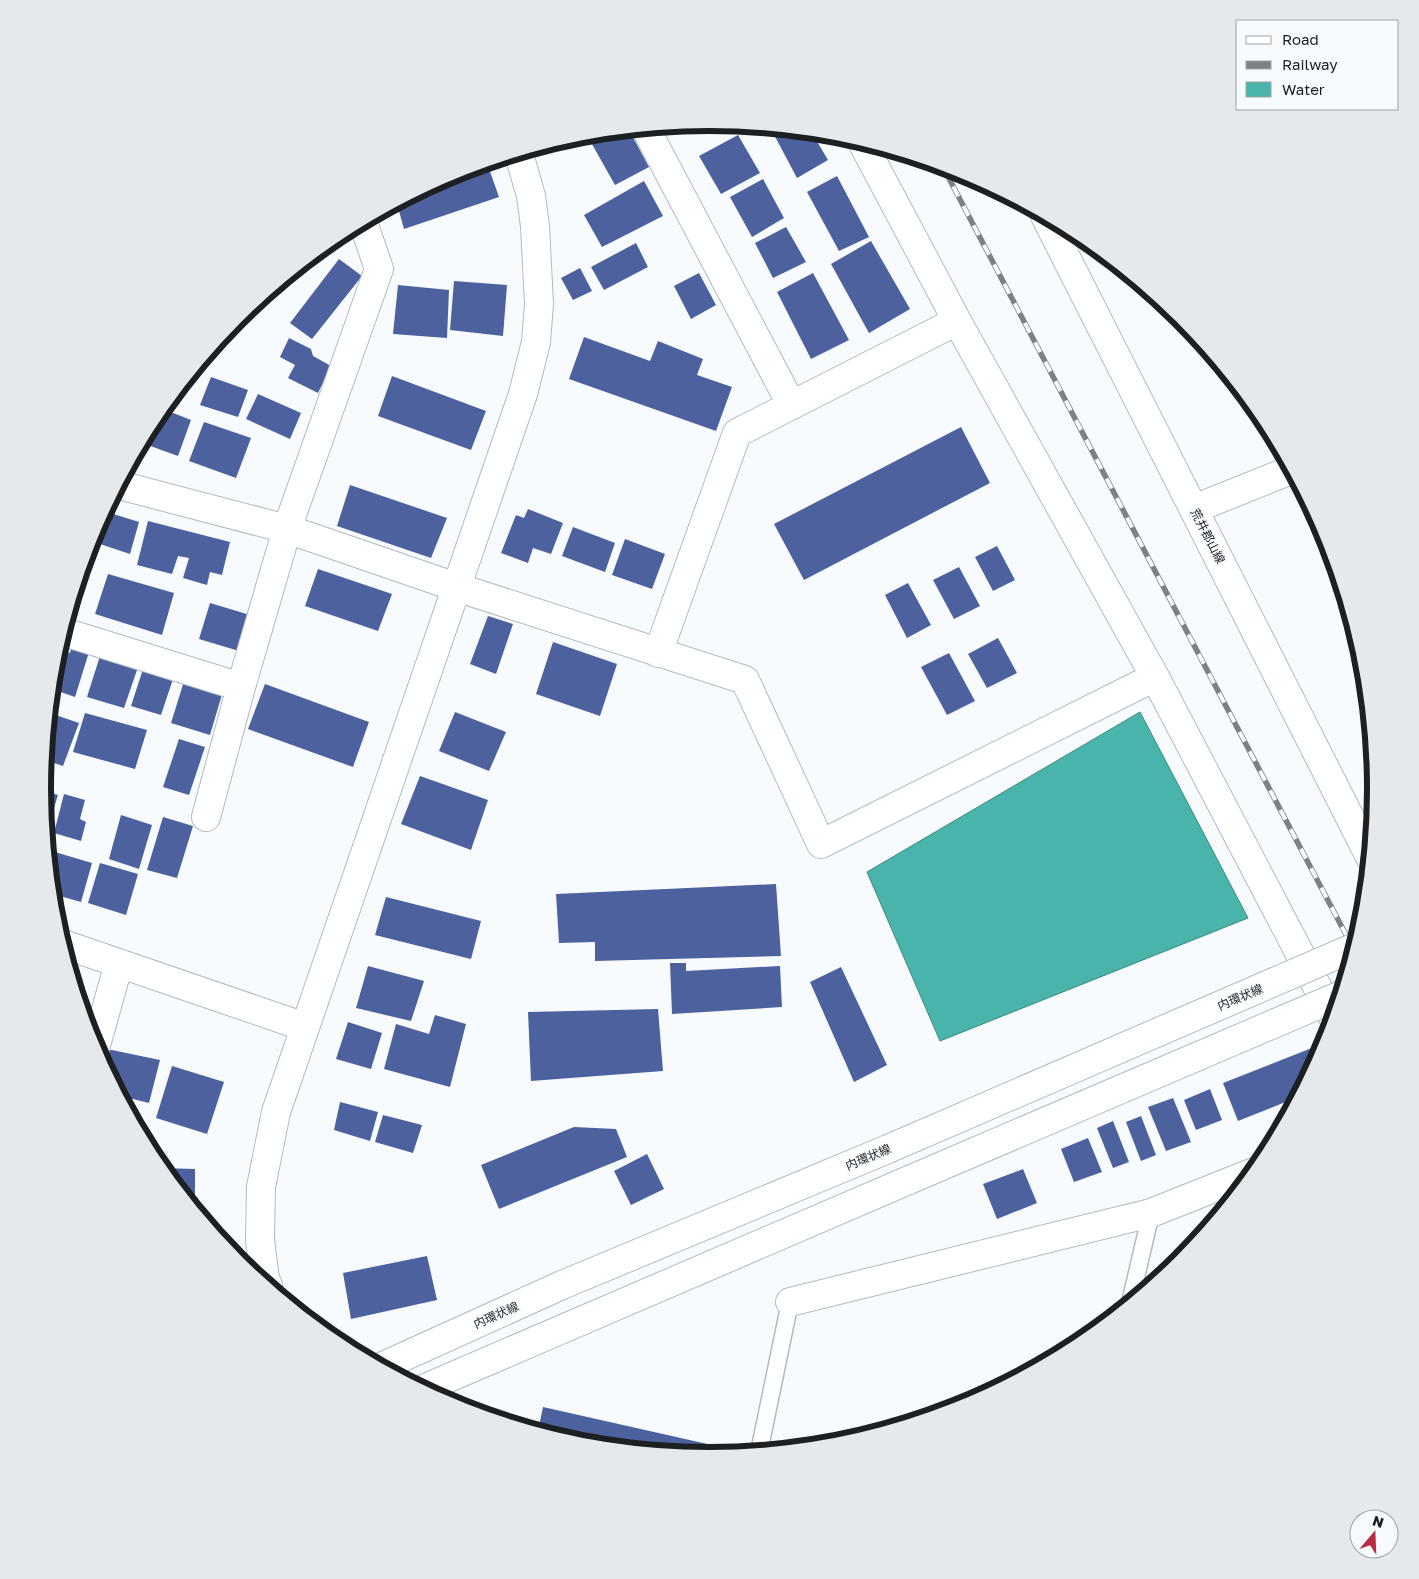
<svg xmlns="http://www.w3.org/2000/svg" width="1419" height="1579" font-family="'Golos Text','Noto Sans JP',sans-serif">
	<rect width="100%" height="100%" fill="#f7fbfe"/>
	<path fill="#49b5aa" stroke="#3c8882" d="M 1140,712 L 1248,918 L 940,1041 L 867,872 Z"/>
	<path fill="#4c619d" d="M 771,129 L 812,133 L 828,160 L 797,178 Z
		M 629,130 L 649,167 L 615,185 L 588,137 L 592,134 Z
		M 738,135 L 760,173 L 721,194 L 699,156 Z
		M 487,163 L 499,197 L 404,229 L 397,204 L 455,173 Z
		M 837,176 L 869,237 L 839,251 L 807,192 Z
		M 763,179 L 784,218 L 752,237 L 730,197 Z
		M 644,181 L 663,216 L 602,247 L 584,215 Z
		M 786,227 L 806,262 L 773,278 L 755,243 Z
		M 871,241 L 910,309 L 869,333 L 831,264 Z
		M 636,243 L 648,267 L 604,290 L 591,267 Z
		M 339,259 L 362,276 L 312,339 L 290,323 Z
		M 299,268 L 301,269 L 283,290 L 277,286 Z
		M 580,268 L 592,291 L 573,300 L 561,278 Z
		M 699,273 L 716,305 L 691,319 L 674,286 Z
		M 813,273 L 849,340 L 811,359 L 777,292 Z
		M 454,281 L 507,285 L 503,336 L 450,330 Z
		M 398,285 L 449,290 L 447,338 L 393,334 Z
		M 584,337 L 650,361 L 658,341 L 703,359 L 697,375 L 732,387 L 716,431 L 569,379 Z
		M 289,338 L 311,349 L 313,356 L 331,366 L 318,393 L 288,378 L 295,365 L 280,357 Z
		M 204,359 L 197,378 L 190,376 Z
		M 392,376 L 486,411 L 471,450 L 378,416 Z
		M 211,377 L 248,390 L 238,417 L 200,405 Z
		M 258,394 L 301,413 L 290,439 L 246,419 Z
		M 163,409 L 191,420 L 178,456 L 142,443 L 155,419 Z
		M 204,422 L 251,438 L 236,478 L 189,461 Z
		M 961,427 L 990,483 L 804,580 L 774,524 Z
		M 350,485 L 447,518 L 431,558 L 337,526 Z
		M 528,509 L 563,523 L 551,554 L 533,548 L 528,563 L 501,553 L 516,515 L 524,518 Z
		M 107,512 L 139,522 L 130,554 L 97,543 Z
		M 148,521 L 230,542 L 222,575 L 210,572 L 207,585 L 183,578 L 189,558 L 178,556 L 172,574 L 137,565 Z
		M 573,527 L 615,543 L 605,572 L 562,556 Z
		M 625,539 L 665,554 L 652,589 L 612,575 Z
		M 997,546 L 1015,580 L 993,591 L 975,557 Z
		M 959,567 L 980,606 L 954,619 L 933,580 Z
		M 318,569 L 392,594 L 378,631 L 305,606 Z
		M 108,574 L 174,593 L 162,635 L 95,614 Z
		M 908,583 L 931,625 L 907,638 L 885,595 Z
		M 210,603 L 250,615 L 239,651 L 199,639 Z
		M 488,616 L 513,624 L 496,674 L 470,664 Z
		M 998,638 L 1017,673 L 987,688 L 968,654 Z
		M 553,642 L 617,664 L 600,716 L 536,694 Z
		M 72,646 L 89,652 L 75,697 L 52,689 L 53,678 L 62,650 L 70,653 Z
		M 949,653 L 975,701 L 947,715 L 921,667 Z
		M 100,656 L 138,667 L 124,708 L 87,697 Z
		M 144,666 L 174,676 L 161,715 L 131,706 Z
		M 185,678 L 223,691 L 210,735 L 171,723 Z
		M 265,684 L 369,722 L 353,767 L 248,729 Z
		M 455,712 L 506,732 L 489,771 L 439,751 Z
		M 50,713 L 79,723 L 63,766 L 45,760 Z
		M 85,713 L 147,730 L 135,769 L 73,752 Z
		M 179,739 L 205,747 L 189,795 L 163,787 Z
		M 420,776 L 488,800 L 471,850 L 401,824 Z
		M 43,791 L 58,795 L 47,831 Z
		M 64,794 L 85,800 L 80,819 L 86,822 L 81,841 L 54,833 Z
		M 121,815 L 152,825 L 139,869 L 109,859 Z
		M 163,817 L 193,826 L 177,878 L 147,870 Z
		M 48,850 L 92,863 L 81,902 L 53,894 Z
		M 100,863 L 138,874 L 126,915 L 88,903 Z
		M 776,884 L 781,956 L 595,961 L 595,942 L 559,943 L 556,894 Z
		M 386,897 L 481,921 L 471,959 L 375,935 Z
		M 670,963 L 686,963 L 686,971 L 780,966 L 782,1007 L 672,1014 Z
		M 368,966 L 424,981 L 411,1021 L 356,1008 Z
		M 841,967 L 887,1065 L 854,1082 L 810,982 Z
		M 658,1009 L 663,1071 L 531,1081 L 528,1012 Z
		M 435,1015 L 466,1024 L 450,1087 L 384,1069 L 396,1024 L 429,1034 Z
		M 348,1022 L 382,1033 L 371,1069 L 336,1059 Z
		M 1322,1044 L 1324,1049 L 1298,1097 L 1238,1121 L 1223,1083 Z
		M 107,1049 L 160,1060 L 149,1103 L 121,1096 L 104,1064 Z
		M 172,1066 L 224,1082 L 207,1134 L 156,1118 Z
		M 1210,1089 L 1222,1120 L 1196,1130 L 1184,1100 Z
		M 1173,1098 L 1191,1142 L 1166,1151 L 1148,1107 Z
		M 340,1102 L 378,1112 L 370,1141 L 334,1130 Z
		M 383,1115 L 422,1125 L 413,1153 L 375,1142 Z
		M 1141,1116 L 1156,1155 L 1141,1161 L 1126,1122 Z
		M 1113,1121 L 1129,1162 L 1113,1168 L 1097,1128 Z
		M 574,1127 L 616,1129 L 627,1157 L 499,1209 L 481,1165 Z
		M 1088,1138 L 1102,1172 L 1074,1182 L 1061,1149 Z
		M 647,1154 L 664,1189 L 631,1205 L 614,1171 Z
		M 161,1168 L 195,1169 L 195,1209 L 183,1195 Z
		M 1023,1169 L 1037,1203 L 997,1219 L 983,1184 Z
		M 427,1256 L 437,1300 L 351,1319 L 343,1273 Z
		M 543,1407 L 734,1450 L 733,1454 L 709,1456 L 579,1444 L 538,1431 Z"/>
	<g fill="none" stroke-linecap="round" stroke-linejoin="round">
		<defs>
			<path id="lane" d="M 1130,1303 L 1151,1213
				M 759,1452 L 790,1302"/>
			<path id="street" d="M 646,129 L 791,404
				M 119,485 L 287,529 L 456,587 L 745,680 L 821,844 L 1155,677 L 957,321 L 862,142
				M 1194,509 L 1291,470
				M 64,632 L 241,687
				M 658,653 L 737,433 L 957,321
				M 1155,677 L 1334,1019
				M 206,817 L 241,687 L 287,529 L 379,269 L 363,222
				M 63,944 L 305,1027
				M 95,1049 L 119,963
				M 790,1302 L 1151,1213 L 1254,1172"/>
			<path id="secondary" d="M 1045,216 L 1370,857
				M 268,1285 L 265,1279 L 260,1240 L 261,1187 L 276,1112 L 523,394 L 536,342 L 539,304 L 535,226 L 531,196 L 519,154
				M 381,1367 L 562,1285 L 888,1149
				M 423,1389 L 909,1180"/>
		</defs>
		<use href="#lane" stroke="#b1bbc2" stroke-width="19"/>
		<use href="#street" stroke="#b1bbc2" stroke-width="30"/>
		<use href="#secondary" stroke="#b1bbc2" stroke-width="30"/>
		<use href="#lane" stroke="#fff" stroke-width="16"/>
		<use href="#street" stroke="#fff" stroke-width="28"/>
		<use href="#secondary" stroke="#fff" stroke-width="28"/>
		<defs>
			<path id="rail" d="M 943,167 L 1354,950"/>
		</defs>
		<use href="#rail" stroke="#7d8184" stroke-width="5.5"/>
		<use href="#rail" stroke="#f7fbfe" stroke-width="4" stroke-dasharray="11" stroke-linecap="butt"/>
		<defs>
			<path id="secondary-bridge" d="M 888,1149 L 1355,947
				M 909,1180 L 1341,995"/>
		</defs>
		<use href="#secondary-bridge" stroke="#b1bbc2" stroke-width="30" stroke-linecap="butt"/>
		<use href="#secondary-bridge" stroke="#fff" stroke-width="28"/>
	</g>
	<g text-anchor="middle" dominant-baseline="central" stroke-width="5" stroke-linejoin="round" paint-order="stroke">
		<g font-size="12" fill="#1c2023" stroke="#f7fbfe">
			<text transform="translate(1208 536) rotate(63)">荒井郡山線</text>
			<text transform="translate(1240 997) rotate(-23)">内環状線</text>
			<text transform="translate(868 1157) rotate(-23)">内環状線</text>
			<text transform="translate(496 1315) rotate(-24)">内環状線</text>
		</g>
	</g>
	<path d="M0 0H1419V1579H0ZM51 789a658 658 0 1 1 1316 0a658 658 0 1 1-1316 0Z" fill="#e5e9ec" fill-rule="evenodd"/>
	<path fill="none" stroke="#1c2023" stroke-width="6" d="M51 789a658 658 0 1 1 1316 0a658 658 0 1 1-1316 0Z"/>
	<rect x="1236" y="20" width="162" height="90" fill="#f7fbfe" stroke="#9fa3a6"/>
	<rect x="1246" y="36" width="25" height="8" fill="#ffffff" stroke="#9fa3a6"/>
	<text x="1282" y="45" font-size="15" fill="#1c2023">Road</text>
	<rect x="1246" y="61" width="25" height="8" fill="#7d8184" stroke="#9fa3a6"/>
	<text x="1282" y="70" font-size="15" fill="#1c2023">Railway</text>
	<rect x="1246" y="82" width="25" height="15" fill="#49b5aa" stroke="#9fa3a6"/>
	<text x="1282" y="95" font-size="15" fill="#1c2023">Water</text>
	<g transform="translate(1374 1534) rotate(19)"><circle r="24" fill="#f7fbfe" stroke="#9fa3a6"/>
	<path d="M0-4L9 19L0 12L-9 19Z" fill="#bb2a43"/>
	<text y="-8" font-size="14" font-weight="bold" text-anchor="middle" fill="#1c2023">N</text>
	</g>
</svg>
